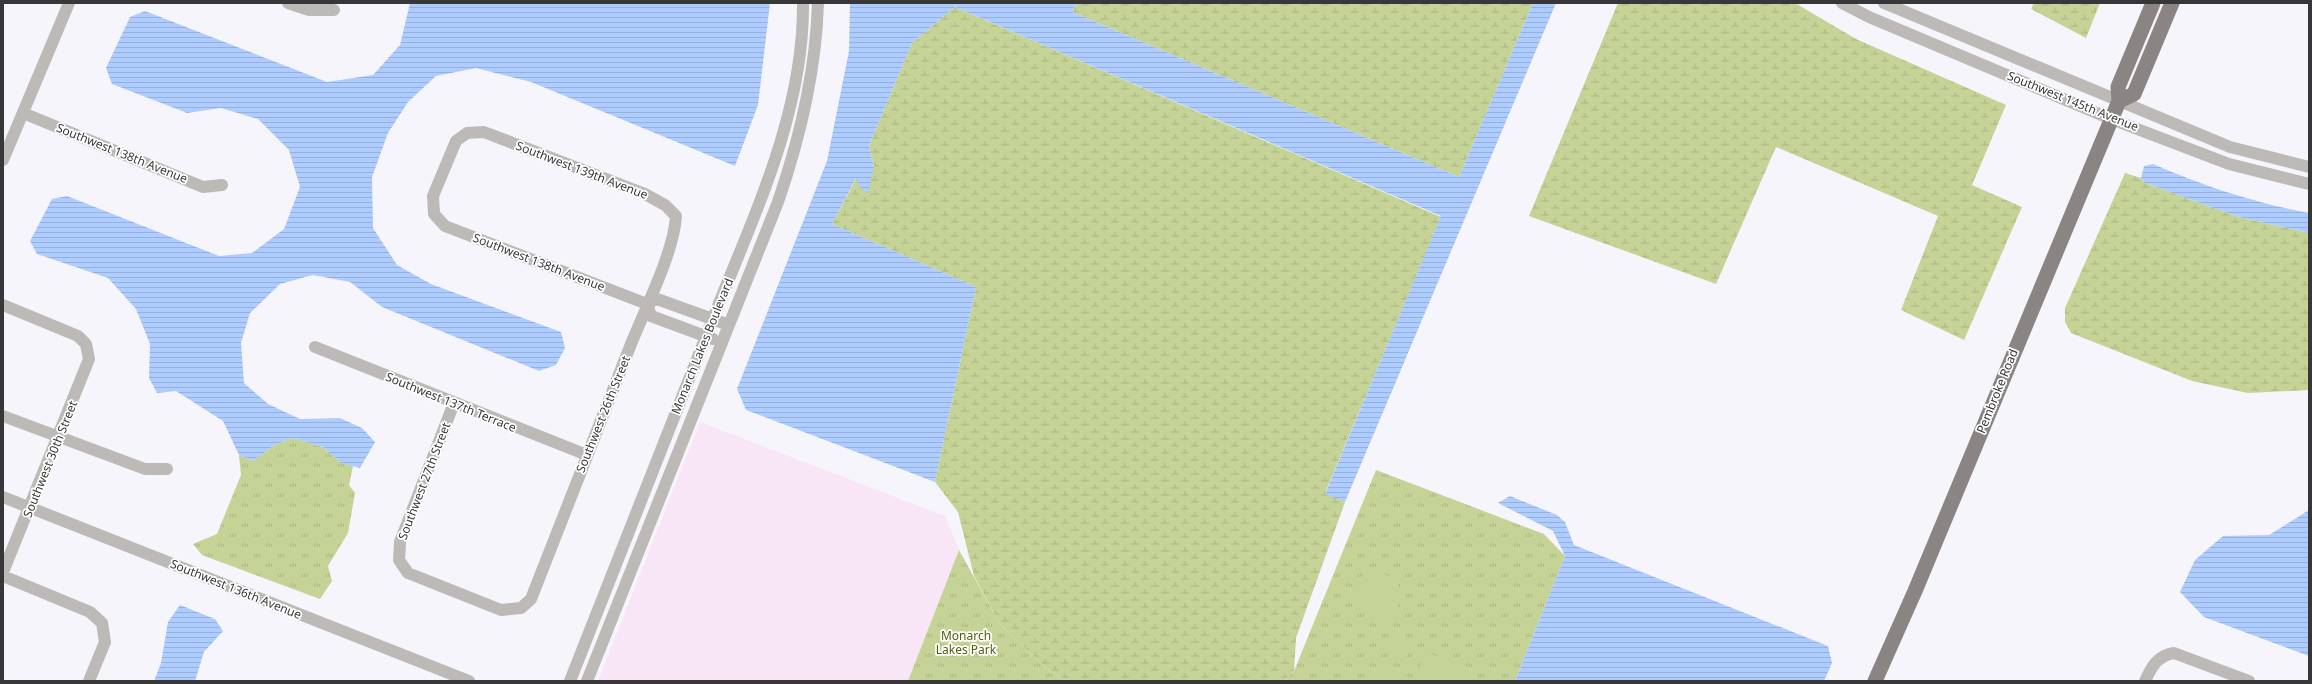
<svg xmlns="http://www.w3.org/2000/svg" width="2312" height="684" font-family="'Noto Sans',sans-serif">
	<defs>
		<pattern id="grass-tufts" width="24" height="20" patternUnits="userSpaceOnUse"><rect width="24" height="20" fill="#c5d397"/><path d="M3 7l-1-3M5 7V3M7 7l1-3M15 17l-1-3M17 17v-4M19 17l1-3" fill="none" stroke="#aab683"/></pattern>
		<pattern id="wetland-marsh" width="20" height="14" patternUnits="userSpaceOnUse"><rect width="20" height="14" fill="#c5d397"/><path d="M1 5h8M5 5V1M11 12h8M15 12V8" fill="none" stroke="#aab683"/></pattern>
		<pattern id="water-rules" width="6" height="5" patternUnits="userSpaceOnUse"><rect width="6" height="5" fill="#aecdfe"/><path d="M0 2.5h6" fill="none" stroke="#96b1da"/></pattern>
	</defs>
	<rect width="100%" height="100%" fill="#f7f5fc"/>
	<path fill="#f8e6f7" d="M 700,422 L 945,516 L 959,550 L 908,681 L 598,681 Z"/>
	<path fill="url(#grass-tufts)" d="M 292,438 L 323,447 L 341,463 L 353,466 L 349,485 L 355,493 L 348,533 L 328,566 L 332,581 L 320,599 L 202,555 L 193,544 L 217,534 L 241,475 L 239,455 L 253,461 L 273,446 Z
		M 1376,470 L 1544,534 L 1565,556 L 1515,681 L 1284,681 L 1294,671 Z
		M 959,550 L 1000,624 L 1046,668 L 1067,681 L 908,681 Z"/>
	<path fill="url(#wetland-marsh)" d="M 1077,3 L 1533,3 L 1459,177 L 1072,12 Z
		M 1618,3 L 1795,3 L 1856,39 L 2006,105 L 1972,185 L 2022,207 L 1964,340 L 1901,310 L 1938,216 L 1776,147 L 1716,284 L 1529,216 Z
		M 2034,3 L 2100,3 L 2086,38 L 2031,9 Z
		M 955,7 L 1441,217 L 1325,493 L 1345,502 L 1296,638 L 1294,671 L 1284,681 L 1067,681 L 1046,668 L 1000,624 L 974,576 L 958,512 L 935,482 L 976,287 L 832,224 L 857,177 L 874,167 L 869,146 L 912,43 Z
		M 2125,173 L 2141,178 L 2145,183 L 2239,217 L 2309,233 L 2309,390 L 2248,393 L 2192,381 L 2071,333 L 2065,322 L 2065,308 Z"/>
	<path fill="#c5d397" d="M 1368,570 L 1377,570 L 1397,581 C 1401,593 1400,621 1383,620 C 1374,619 1364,613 1356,610 L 1351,601 L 1362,575 Z
		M 1392,630 L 1414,640 L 1404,662 L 1383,652 Z
		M 1431,654 L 1468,670 L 1470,675 L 1468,681 C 1453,681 1426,684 1418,671 L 1425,657 Z
		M 1379,663 L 1410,677 L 1408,681 L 1371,680 Z"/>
	<path fill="url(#water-rules)" d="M 410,3 L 770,3 L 758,105 L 735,166 L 531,82 L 476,68 L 436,76 L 408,102 L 388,133 L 372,177 L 373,228 L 397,265 L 431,284 L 561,332 L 565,348 L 556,365 L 539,371 L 382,307 L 350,282 L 313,275 L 280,284 L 250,313 L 241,343 L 244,383 L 268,404 L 300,419 L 340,418 L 362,428 L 375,442 L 360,468 L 341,463 L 323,447 L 292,438 L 273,446 L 253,461 L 239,455 L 223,421 L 176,391 L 157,393 L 149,378 L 150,344 L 136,309 L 108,278 L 37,254 L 30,241 L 52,199 L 67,196 L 219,256 L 252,253 L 284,229 L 300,187 L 289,150 L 258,119 L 221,108 L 187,113 L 112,84 L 106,68 L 130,17 L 145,11 L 327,82 L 373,75 L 400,45 Z
		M 850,3 L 1077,3 L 1072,12 L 1459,177 L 1533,3 L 1556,3 L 1345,502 L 1325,494 L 1441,216 L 955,7 L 912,43 L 869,146 L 874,167 L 868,193 L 860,188 L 856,178 L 832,224 L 976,287 L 935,482 L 746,410 L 737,389 L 827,161 L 849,51 Z
		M 2153,164 C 2203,186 2255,203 2309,213 L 2309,233 L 2239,217 L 2145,183 L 2141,178 L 2144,166 Z
		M 1510,496 L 1557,515 L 1565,522 L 1574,545 L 1828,646 L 1832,663 L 1824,681 L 1515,681 L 1565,556 L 1553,531 L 1498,503 Z
		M 2309,510 L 2309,656 L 2204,617 L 2180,592 L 2195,560 L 2223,536 L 2269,535 Z
		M 180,605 L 215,619 L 223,631 L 204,652 L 195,681 L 154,681 L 161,663 L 168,622 Z"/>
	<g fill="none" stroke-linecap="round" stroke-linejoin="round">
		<path stroke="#bcb9b7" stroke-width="12" d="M 288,3 L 309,10 L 334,10
			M 1842,3 L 1869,17 L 2111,119 L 2229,164 L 2309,184
			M 1884,3 L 2230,147 L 2309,167
			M 23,113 L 203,187 L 222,185
			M 3,160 L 69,3
			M 647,304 L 651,316 L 713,339
			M 3,305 L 78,336 L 86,344 L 89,359 L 3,572
			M 315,347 L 587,455
			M 454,403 L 400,542 L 399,560 L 408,573 L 501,610 L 521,608 L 531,599 C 564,514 597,429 631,344 C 645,309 674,252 676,216 L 665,205 L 645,194 L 484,132 L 467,133 L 456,141 L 433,196 L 434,214 L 445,226 L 647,304 L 657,299 L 729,325
			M 3,416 L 145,469 L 167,469
			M 3,497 L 469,681
			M 3,576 L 90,612 L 102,623 L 105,642 L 89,681
			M 570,681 C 617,561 664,441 712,321 C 752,219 804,115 803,3
			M 587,681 L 778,202 C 800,138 816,71 818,3
			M 2145,681 C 2152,666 2157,656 2174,653 L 2249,681"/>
		<path stroke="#8a8583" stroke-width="15" d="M 2119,101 L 2134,94 L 2172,3
			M 1875,681 L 1915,591 L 2119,101 L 2118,87 L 2153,3"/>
	</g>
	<g text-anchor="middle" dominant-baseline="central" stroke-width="3.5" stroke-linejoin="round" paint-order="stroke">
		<g font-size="12" fill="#373638" stroke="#fff">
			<text transform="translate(2073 101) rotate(22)">Southwest 145th Avenue</text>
			<text transform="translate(122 153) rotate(22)">Southwest 138th Avenue</text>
			<text transform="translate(582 170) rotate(21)">Southwest 139th Avenue</text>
			<text transform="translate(539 262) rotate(21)">Southwest 138th Avenue</text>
			<text transform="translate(702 346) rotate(-68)">Monarch Lakes Boulevard</text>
			<text transform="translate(1997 391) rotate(-68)">Pembroke Road</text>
			<text transform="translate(451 402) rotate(22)">Southwest 137th Terrace</text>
			<text transform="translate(603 414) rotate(-68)">Southwest 26th Street</text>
			<text transform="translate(50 459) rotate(-68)">Southwest 30th Street</text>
			<text transform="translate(424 481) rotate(-69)">Southwest 27th Street</text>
			<text transform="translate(236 589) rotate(22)">Southwest 136th Avenue</text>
		</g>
		<g font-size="12" fill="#515e0d" stroke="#fff">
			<text x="966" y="635">Monarch<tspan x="966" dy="14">Lakes Park</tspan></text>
		</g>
	</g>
	<rect width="2312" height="684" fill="none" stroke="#373638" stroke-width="8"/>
</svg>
